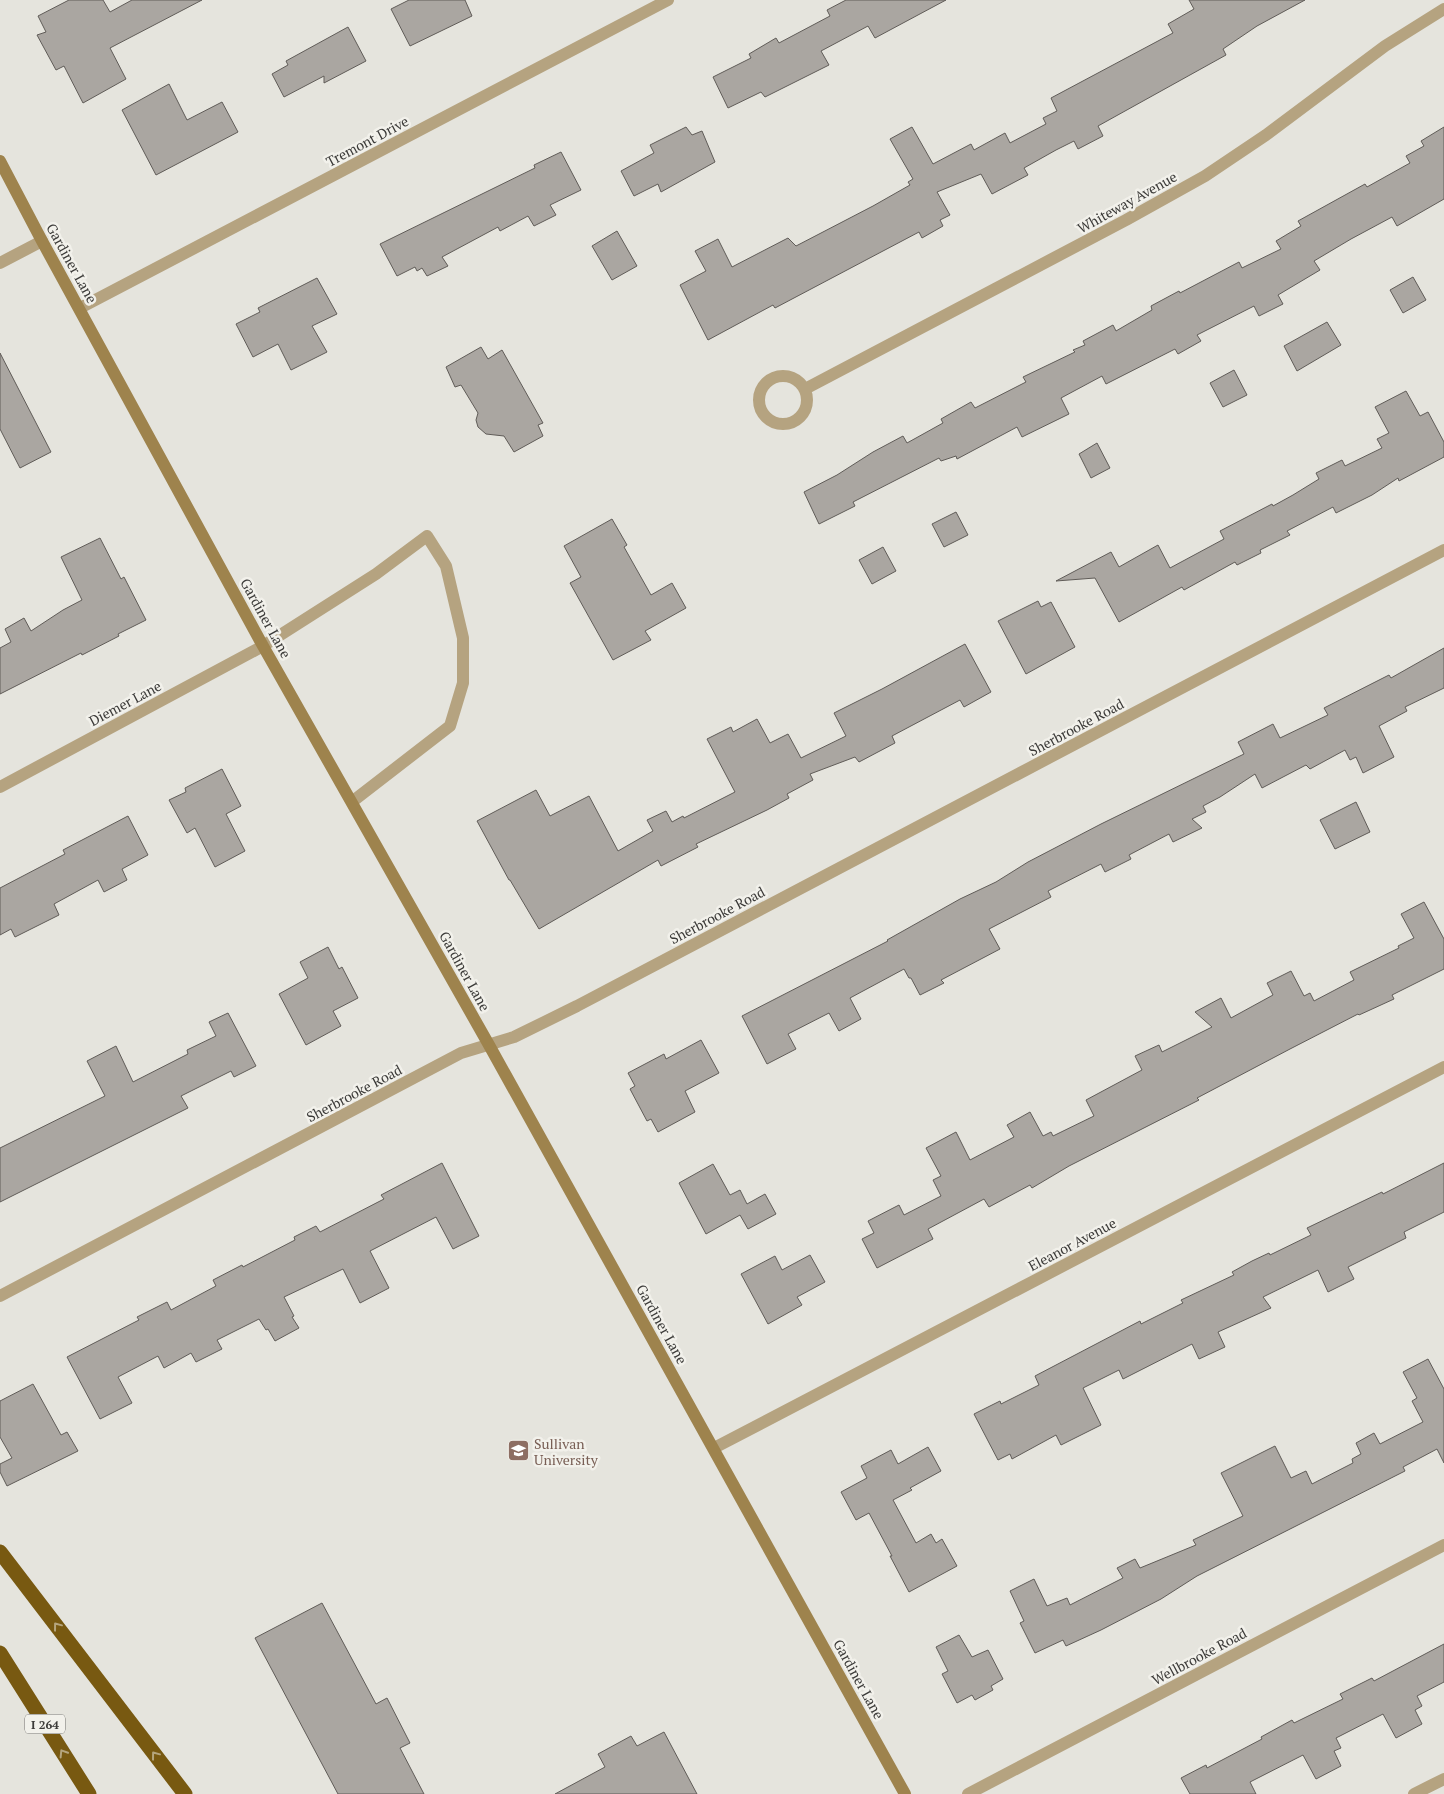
<svg xmlns="http://www.w3.org/2000/svg" width="1444" height="1794" font-family="'PT Serif',serif">
	<rect width="100%" height="100%" fill="#e5e4dd"/>
	<path fill="#aaa6a1" stroke="#605c58" d="M 69,0 L 103,0 L 110,12 L 132,0 L 202,0 L 110,48 L 126,79 L 83,103 L 64,66 L 56,70 L 37,35 L 46,32 L 38,16 Z
		M 409,0 L 465,0 L 472,16 L 410,46 L 391,9 Z
		M 846,0 L 946,0 L 875,38 L 868,26 L 821,51 L 829,65 L 765,97 L 761,92 L 728,108 L 713,77 L 751,58 L 749,54 L 776,38 L 779,43 L 830,16 L 827,10 Z
		M 1189,0 L 1305,0 L 1257,26 L 1223,49 L 1226,55 L 1098,126 L 1103,136 L 1078,149 L 1074,141 L 1056,150 L 1024,168 L 1028,175 L 992,194 L 981,174 L 937,192 L 950,215 L 940,220 L 943,226 L 922,238 L 919,232 L 775,308 L 773,305 L 708,340 L 680,285 L 706,271 L 695,251 L 718,239 L 732,267 L 788,238 L 796,246 L 873,206 L 910,185 L 908,182 L 913,179 L 890,139 L 912,127 L 933,164 L 971,144 L 974,150 L 1005,133 L 1010,143 L 1046,124 L 1043,118 L 1057,111 L 1051,98 L 1173,33 L 1168,24 L 1194,9 Z
		M 348,27 L 366,61 L 324,83 L 324,76 L 284,97 L 272,74 L 288,65 L 286,61 Z
		M 169,84 L 187,120 L 222,102 L 238,132 L 156,175 L 122,110 Z
		M 686,127 L 692,135 L 702,131 L 715,162 L 661,192 L 658,184 L 634,196 L 621,171 L 654,153 L 650,145 Z
		M 1444,127 L 1444,199 L 1397,226 L 1392,217 L 1351,239 L 1314,261 L 1320,270 L 1278,295 L 1283,304 L 1259,316 L 1254,306 L 1197,335 L 1201,341 L 1178,354 L 1175,349 L 1106,384 L 1102,376 L 1061,398 L 1069,414 L 1022,437 L 1017,427 L 957,459 L 956,456 L 941,461 L 939,458 L 853,502 L 855,506 L 819,524 L 804,492 L 837,475 L 873,452 L 903,436 L 907,443 L 943,423 L 941,419 L 971,402 L 975,408 L 1026,382 L 1023,377 L 1075,352 L 1073,350 L 1085,345 L 1083,341 L 1113,325 L 1116,331 L 1152,310 L 1151,306 L 1179,291 L 1180,293 L 1239,262 L 1242,268 L 1281,249 L 1276,241 L 1301,226 L 1298,221 L 1365,184 L 1367,187 L 1410,163 L 1406,156 L 1424,146 L 1421,141 Z
		M 561,152 L 581,190 L 550,205 L 556,215 L 534,226 L 528,216 L 500,231 L 498,227 L 442,257 L 448,266 L 427,276 L 422,268 L 417,271 L 415,267 L 397,276 L 380,244 L 535,168 L 534,165 Z
		M 617,231 L 637,266 L 612,280 L 592,246 Z
		M 1413,277 L 1426,300 L 1403,313 L 1390,290 Z
		M 317,278 L 337,314 L 312,326 L 327,352 L 291,370 L 278,344 L 253,357 L 236,324 L 260,312 L 258,308 Z
		M 1327,322 L 1341,345 L 1297,371 L 1284,346 Z
		M 481,347 L 488,359 L 502,350 L 543,423 L 538,425 L 543,436 L 514,452 L 504,436 L 486,434 L 478,427 L 476,420 L 478,413 L 461,385 L 455,387 L 446,367 Z
		M 0,353 L 51,452 L 20,468 L 0,429 Z
		M 1234,370 L 1247,395 L 1223,407 L 1210,383 Z
		M 1406,391 L 1420,416 L 1428,412 L 1444,442 L 1444,457 L 1399,481 L 1398,478 L 1372,495 L 1336,513 L 1333,507 L 1287,531 L 1290,535 L 1260,550 L 1261,553 L 1237,565 L 1235,562 L 1184,590 L 1182,587 L 1119,622 L 1095,578 L 1056,581 L 1111,552 L 1119,567 L 1158,545 L 1170,568 L 1224,539 L 1220,531 L 1272,504 L 1273,506 L 1293,495 L 1319,479 L 1316,473 L 1342,460 L 1345,466 L 1382,448 L 1377,439 L 1389,433 L 1375,407 Z
		M 1097,443 L 1110,468 L 1091,478 L 1079,454 Z
		M 956,512 L 968,535 L 944,547 L 932,524 Z
		M 612,519 L 627,545 L 624,547 L 651,595 L 672,583 L 686,608 L 645,631 L 651,640 L 613,660 L 570,583 L 581,577 L 564,546 Z
		M 100,538 L 121,579 L 124,577 L 146,620 L 118,634 L 119,636 L 82,655 L 81,653 L 0,694 L 0,648 L 11,642 L 5,629 L 24,618 L 31,631 L 63,610 L 82,600 L 61,557 Z
		M 883,547 L 896,571 L 872,584 L 859,560 Z
		M 1038,601 L 1041,607 L 1051,602 L 1075,647 L 1026,674 L 998,621 Z
		M 965,644 L 991,692 L 964,707 L 960,700 L 892,736 L 895,743 L 859,762 L 855,757 L 810,774 L 813,780 L 787,794 L 789,798 L 767,810 L 696,844 L 698,847 L 661,866 L 658,860 L 539,929 L 510,880 L 509,880 L 477,821 L 536,790 L 550,816 L 589,796 L 618,851 L 653,831 L 647,820 L 666,811 L 672,822 L 683,816 L 684,818 L 735,792 L 707,739 L 731,727 L 733,732 L 757,719 L 770,743 L 788,734 L 801,758 L 846,736 L 834,713 L 882,689 Z
		M 1444,648 L 1444,688 L 1405,707 L 1407,711 L 1379,726 L 1394,757 L 1363,773 L 1356,757 L 1350,760 L 1345,750 L 1310,769 L 1306,765 L 1262,788 L 1255,774 L 1220,797 L 1203,806 L 1206,812 L 1192,819 L 1202,828 L 1173,842 L 1169,834 L 1129,855 L 1131,859 L 1105,872 L 1101,864 L 1048,891 L 1051,897 L 989,929 L 1000,949 L 941,980 L 944,983 L 920,995 L 911,978 L 909,978 L 904,969 L 850,998 L 861,1019 L 839,1031 L 829,1013 L 788,1034 L 796,1049 L 767,1064 L 742,1016 L 888,941 L 887,940 L 960,899 L 996,882 L 1028,862 L 1101,824 L 1244,754 L 1238,742 L 1273,724 L 1280,738 L 1328,715 L 1324,708 L 1389,675 L 1391,678 Z
		M 222,769 L 241,806 L 226,814 L 245,851 L 215,867 L 195,828 L 187,833 L 169,800 L 186,792 L 185,788 Z
		M 1356,802 L 1370,832 L 1335,849 L 1320,820 Z
		M 128,816 L 148,855 L 122,869 L 127,880 L 104,892 L 98,880 L 54,904 L 59,915 L 15,937 L 11,929 L 0,935 L 0,888 L 65,854 L 63,850 Z
		M 1424,902 L 1444,939 L 1444,969 L 1392,995 L 1394,999 L 1359,1015 L 1358,1014 L 1290,1049 L 1197,1098 L 1199,1100 L 1069,1166 L 1032,1188 L 1030,1185 L 989,1207 L 984,1199 L 928,1229 L 933,1239 L 877,1268 L 862,1239 L 874,1233 L 868,1221 L 899,1205 L 904,1215 L 941,1196 L 933,1180 L 941,1176 L 926,1148 L 956,1132 L 970,1160 L 1014,1137 L 1007,1125 L 1030,1112 L 1043,1136 L 1051,1132 L 1053,1136 L 1094,1116 L 1086,1100 L 1142,1070 L 1135,1056 L 1159,1045 L 1162,1052 L 1212,1027 L 1195,1012 L 1221,998 L 1231,1018 L 1273,995 L 1267,983 L 1291,971 L 1304,996 L 1310,993 L 1314,1001 L 1354,980 L 1350,972 L 1399,948 L 1398,946 L 1414,938 L 1401,914 Z
		M 328,947 L 339,969 L 342,967 L 358,998 L 333,1011 L 341,1026 L 306,1045 L 279,994 L 308,978 L 300,962 Z
		M 228,1013 L 256,1066 L 234,1077 L 231,1071 L 181,1096 L 188,1108 L 0,1202 L 0,1148 L 105,1096 L 87,1061 L 116,1046 L 133,1082 L 188,1054 L 187,1050 L 216,1036 L 209,1022 Z
		M 701,1040 L 719,1073 L 685,1091 L 695,1112 L 658,1132 L 651,1119 L 647,1121 L 630,1089 L 635,1086 L 628,1073 L 664,1054 L 666,1059 Z
		M 442,1163 L 479,1236 L 453,1249 L 436,1217 L 370,1251 L 389,1288 L 360,1303 L 343,1269 L 284,1297 L 294,1316 L 292,1317 L 299,1328 L 275,1341 L 268,1329 L 266,1330 L 259,1319 L 217,1340 L 222,1349 L 196,1362 L 191,1353 L 164,1368 L 158,1356 L 118,1377 L 132,1403 L 100,1419 L 67,1357 L 139,1320 L 137,1317 L 167,1302 L 171,1310 L 216,1286 L 213,1280 L 242,1265 L 243,1267 L 295,1240 L 294,1237 L 316,1226 L 320,1232 L 384,1199 L 381,1195 Z
		M 1444,1163 L 1444,1212 L 1404,1232 L 1406,1238 L 1348,1267 L 1354,1279 L 1328,1292 L 1318,1270 L 1263,1297 L 1271,1308 L 1218,1332 L 1225,1347 L 1199,1359 L 1192,1344 L 1123,1379 L 1119,1370 L 1083,1388 L 1101,1425 L 1061,1445 L 1056,1435 L 1012,1459 L 1010,1454 L 998,1460 L 974,1414 L 1000,1401 L 1001,1404 L 1039,1385 L 1035,1376 L 1140,1321 L 1141,1324 L 1183,1303 L 1181,1300 L 1234,1275 L 1232,1272 L 1252,1261 L 1269,1253 L 1270,1255 L 1311,1235 L 1307,1228 L 1382,1192 L 1383,1194 Z
		M 713,1164 L 730,1195 L 740,1190 L 747,1204 L 765,1194 L 776,1214 L 748,1229 L 740,1215 L 706,1234 L 679,1183 Z
		M 810,1255 L 825,1282 L 797,1297 L 802,1305 L 768,1324 L 741,1274 L 775,1256 L 782,1270 Z
		M 1428,1359 L 1444,1389 L 1444,1463 L 1437,1449 L 1403,1467 L 1405,1471 L 1197,1576 L 1161,1599 L 1101,1630 L 1066,1646 L 1063,1640 L 1035,1653 L 1020,1623 L 1024,1621 L 1010,1591 L 1034,1579 L 1047,1606 L 1067,1598 L 1070,1605 L 1123,1578 L 1117,1568 L 1135,1559 L 1140,1568 L 1196,1545 L 1193,1540 L 1243,1516 L 1221,1473 L 1275,1446 L 1291,1478 L 1306,1471 L 1312,1484 L 1353,1463 L 1352,1459 L 1361,1454 L 1356,1443 L 1374,1433 L 1380,1444 L 1423,1422 L 1412,1401 L 1417,1398 L 1403,1372 Z
		M 33,1384 L 61,1435 L 67,1432 L 78,1451 L 7,1486 L 0,1472 L 0,1464 L 12,1458 L 0,1437 L 0,1401 Z
		M 928,1447 L 941,1471 L 910,1488 L 912,1490 L 893,1500 L 916,1543 L 931,1534 L 936,1543 L 942,1539 L 957,1566 L 909,1592 L 890,1556 L 892,1556 L 869,1513 L 856,1520 L 841,1492 L 867,1478 L 861,1466 L 891,1450 L 898,1464 Z
		M 322,1603 L 376,1704 L 387,1698 L 410,1743 L 400,1748 L 424,1794 L 338,1794 L 255,1638 Z
		M 959,1635 L 972,1657 L 988,1650 L 1003,1679 L 991,1686 L 993,1690 L 975,1700 L 972,1695 L 957,1703 L 942,1674 L 948,1671 L 936,1647 Z
		M 1444,1644 L 1444,1682 L 1417,1696 L 1422,1706 L 1415,1710 L 1422,1724 L 1396,1738 L 1383,1714 L 1336,1738 L 1341,1748 L 1334,1751 L 1341,1766 L 1316,1779 L 1303,1755 L 1250,1782 L 1256,1794 L 1190,1794 L 1181,1778 L 1206,1765 L 1207,1768 L 1262,1739 L 1261,1737 L 1292,1720 L 1294,1723 L 1343,1699 L 1340,1694 L 1372,1678 L 1374,1681 Z
		M 664,1732 L 697,1794 L 555,1794 L 605,1767 L 598,1754 L 631,1736 L 637,1746 Z"/>
	<g fill="none" stroke-linecap="round" stroke-linejoin="round">
		<path stroke="#b5a380" stroke-width="12" d="M 263,646 L 376,574 L 427,536 L 446,566 L 463,638 L 463,683 L 450,726 L 353,801
			M 1414,1794 L 1444,1779"/>
		<path stroke="#b5a380" stroke-width="12" d="M 0,263 L 42,241
			M 80,308 L 668,0
			M759 400a24 24 0 1 1 48 0a24 24 0 1 1-48 0Z
			M 805,389 L 1126,220 L 1205,176 L 1266,135 L 1385,46 L 1444,9
			M 0,787 L 263,646
			M 0,1296 L 461,1053 L 514,1037 L 577,1006 L 1444,550
			M 714,1448 L 1444,1067
			M 968,1794 L 1444,1545"/>
		<path stroke="#9e834d" stroke-width="12" d="M 0,161 L 42,241 L 263,646 L 489,1045 L 905,1794"/>
		<path stroke="#785911" stroke-width="15" d="M 0,1552 L 185,1794
			M 0,1653 L 89,1794"/>
	</g>
	<defs><path id="oneway-chevron" d="M-2-3.5L2.5 0L-2 3.5" fill="none" stroke-width="1.6" stroke-linecap="round" stroke-linejoin="round" transform="scale(1.25)"/></defs>
	<g stroke="#b5a57e">
		<use href="#oneway-chevron" transform="translate(57 1626) rotate(-127)"/>
		<use href="#oneway-chevron" transform="translate(63 1753) rotate(-122)"/>
		<use href="#oneway-chevron" transform="translate(155 1755) rotate(-127)"/>
	</g>
	<defs>
		<symbol id="university-square" viewBox="-11 -11 22 22"><rect x="-9" y="-9" width="18" height="18" rx="4" fill="#8d6e63" stroke="#f2f1eb"/><path d="M0-5L7-2L0 1L-7-2ZM-4 1L0 2.5L4 1V4Q0 6-4 4Z" fill="#fff"/></symbol>
	</defs>
	<g fill-rule="evenodd">
		<use href="#university-square" x="506" y="1438" width="25" height="25"/>
	</g>
	<g text-anchor="middle" dominant-baseline="central" stroke-width="5" stroke-linejoin="round" paint-order="stroke">
		<rect fill="#f2f1eb" stroke="#72716e" stroke-width="1" x="25" y="1714.5" width="40" height="19" rx="4"/>
		<g font-size="12" font-weight="bold" fill="#3b3a38">
			<text x="45" y="1724">I 264</text>
		</g>
		<g font-size="14" fill="#3b3a38" stroke="#f2f1eb">
			<text transform="translate(367 141) rotate(-28)">Tremont Drive</text>
			<text transform="translate(1127 202) rotate(-29)">Whiteway Avenue</text>
			<text transform="translate(72 263) rotate(61)">Gardiner Lane</text>
			<text transform="translate(266 618) rotate(61)">Gardiner Lane</text>
			<text transform="translate(125 703) rotate(-28)">Diemer Lane</text>
			<text transform="translate(1076 727) rotate(-28)">Sherbrooke Road</text>
			<text transform="translate(717 915) rotate(-28)">Sherbrooke Road</text>
			<text transform="translate(465 971) rotate(61)">Gardiner Lane</text>
			<text transform="translate(354 1093) rotate(-28)">Sherbrooke Road</text>
			<text transform="translate(1072 1244) rotate(-28)">Eleanor Avenue</text>
			<text transform="translate(662 1324) rotate(61)">Gardiner Lane</text>
			<text transform="translate(1199 1656) rotate(-28)">Wellbrooke Road</text>
			<text transform="translate(859 1679) rotate(61)">Gardiner Lane</text>
		</g>
		<g font-size="14" fill="#785e54" stroke="#f2f1eb" text-anchor="start">
			<text x="534" y="1443">Sullivan<tspan x="534" dy="16">University</tspan></text>
		</g>
	</g>
</svg>
